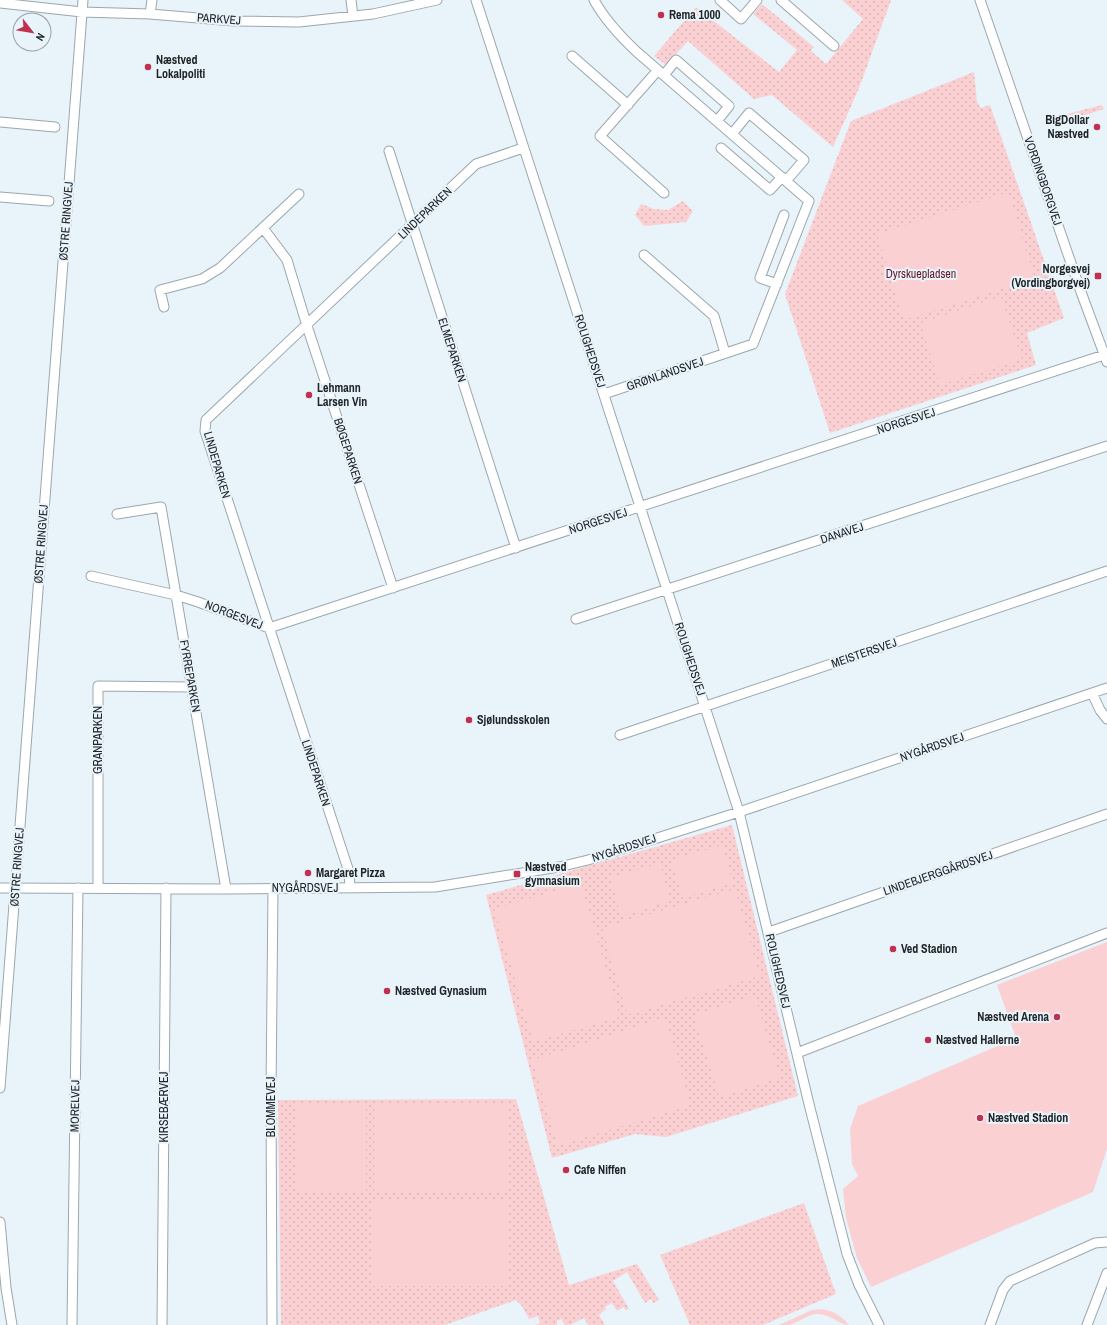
<svg xmlns="http://www.w3.org/2000/svg" width="1107" height="1325" font-family="'Archivo Narrow',sans-serif">
	<defs>
		<pattern id="green-dots" width="8" height="8" patternUnits="userSpaceOnUse"><rect width="8" height="8" fill="#fbd0d3"/><path d="M2 2h.1M6 6h.1" fill="none" stroke="#d7b2b5" stroke-width="1.8" stroke-linecap="round"/></pattern>
	</defs>
	<rect width="100%" height="100%" fill="#e8f3fa"/>
	<path fill="url(#green-dots)" d="M 842,0 L 891,0 L 859,88 L 833,147 L 772,95 L 754,99 L 688,41 L 666,65 L 654,56 L 696,7 L 779,72 L 797,50 L 753,14 L 762,4 L 814,47 L 811,51 L 826,64 L 863,19 Z
		M 974,72 L 977,102 L 981,108 L 990,105 L 1064,318 L 1027,333 L 1036,365 L 830,433 L 785,294 L 851,121 Z
		M 1102,105 L 1104,109 L 1057,124 L 1055,117 Z
		M 683,201 L 693,211 L 686,222 L 644,226 L 635,215 L 641,204 L 654,209 L 668,210 Z
		M 732,825 L 798,1096 L 666,1137 L 635,1134 L 552,1158 L 486,895 Z
		M 516,1099 L 569,1285 L 637,1264 L 659,1300 L 653,1303 L 651,1299 L 645,1303 L 627,1272 L 613,1281 L 629,1309 L 625,1310 L 624,1307 L 617,1311 L 612,1303 L 605,1307 L 606,1309 L 599,1315 L 605,1325 L 588,1325 L 584,1318 L 570,1325 L 565,1325 L 561,1319 L 557,1321 L 557,1325 L 535,1325 L 540,1323 L 538,1316 L 529,1319 L 522,1306 L 516,1300 L 445,1325 L 281,1325 L 278,1100 Z
		M 804,1203 L 836,1294 L 763,1325 L 690,1325 L 660,1255 Z"/>
	<path fill="#fbd0d3" d="M 1008,192 L 1035,278 L 904,320 L 877,235 Z
		M 1001,296 L 1022,359 L 940,385 L 920,323 Z
		M 722,845 L 733,883 L 682,898 L 671,860 Z
		M 660,863 L 671,901 L 621,916 L 610,878 Z
		M 581,883 L 620,1017 L 533,1042 L 494,909 Z
		M 735,889 L 760,976 L 627,1015 L 602,928 Z
		M 1107,942 L 1107,1149 L 1093,1192 L 871,1287 L 857,1258 L 846,1218 L 843,1189 L 858,1176 L 852,1164 L 850,1129 L 858,1106 L 1016,1038 L 997,985 Z
		M 755,996 L 780,1078 L 719,1097 L 694,1015 Z
		M 665,1018 L 691,1105 L 558,1146 L 532,1060 Z
		M 297,1105 L 366,1105 L 366,1191 L 297,1191 Z
		M 374,1105 L 509,1105 L 509,1191 L 374,1192 Z
		M 509,1200 L 509,1286 L 373,1286 L 373,1201 Z
		M 812,1310 C 827,1307 840,1314 849,1325 C 840,1325 832,1315 819,1314 C 807,1314 800,1322 789,1325 C 786,1325 782,1325 779,1325 Z"/>
	<g fill="none" stroke-linecap="round" stroke-linejoin="round">
		<defs>
			<path id="minor" d="M 351,0 L 353,16
				M 476,0 L 739,812 L 809,1104 L 847,1254 L 859,1285 L 879,1325
				M 594,0 C 605,20 620,36 637,52 L 809,201 L 753,344 L 604,394
				M 720,0 L 741,19 L 757,0
				M 781,0 L 834,46
				M 980,0 L 1081,292 L 1107,362
				M 0,3 L 82,12 L 150,14 L 234,21 L 299,22 L 373,14 L 437,0
				M 150,14 L 152,0
				M 572,56 L 628,105
				M 658,70 L 600,136 L 664,193
				M 664,75 L 676,60 L 729,106 L 717,121
				M 0,122 L 55,127
				M 732,134 L 749,113 L 804,160 L 786,181
				M 721,148 L 770,190 L 782,177
				M 389,151 L 516,548
				M 0,197 L 49,201
				M 263,228 L 287,260 L 307,326 L 393,588
				M 644,255 L 714,316 L 725,353
				M 777,284 L 760,278 L 784,215
				M 164,307 L 160,290 L 202,279 L 220,268 L 299,194
				M 117,514 L 161,507 L 226,889
				M 91,576 L 176,595 L 198,602 L 269,628 L 1107,354
				M 576,619 L 1107,446
				M 1092,693 L 1100,710 L 1107,719
				M 620,735 L 1107,571
				M 0,888 L 226,889 L 435,887 L 559,867 L 588,860 L 739,812 L 1107,688
				M 98,888 L 98,686 L 192,687
				M 350,888 L 349,872 L 205,431 L 206,420 L 476,164 L 523,148
				M 769,932 L 1107,814
				M 797,1053 L 1107,933
				M 0,1088 L 83,0
				M 0,1222 L 6,1288 L 12,1325
				M 72,1325 L 78,888
				M 162,1325 L 166,888
				M 272,1325 L 271,1094 L 273,888
				M 990,1325 L 1003,1290 L 1010,1281 L 1095,1243 L 1107,1242
				M 1087,1325 L 1107,1273"/>
		</defs>
		<use href="#minor" stroke="#9ca7ad" stroke-width="11"/>
		<use href="#minor" stroke="#fff" stroke-width="9"/>
	</g>
	<g fill="#c03051" stroke="#e8f3fa" stroke-width="1.5">
		<circle cx="661" cy="15" r="4"/>
		<circle cx="148" cy="67" r="4"/>
		<circle cx="1097" cy="127" r="4"/>
		<rect x="1094" y="272" width="8" height="8" rx="2"/>
		<circle cx="309" cy="395" r="4"/>
		<circle cx="469" cy="720" r="4"/>
		<circle cx="308" cy="873" r="4"/>
		<rect x="513" y="870" width="8" height="8" rx="2"/>
		<circle cx="893" cy="949" r="4"/>
		<circle cx="387" cy="991" r="4"/>
		<circle cx="1057" cy="1017" r="4"/>
		<circle cx="928" cy="1040" r="4"/>
		<circle cx="980" cy="1118" r="4"/>
		<circle cx="566" cy="1170" r="4"/>
	</g>
	<g text-anchor="middle" dominant-baseline="central" stroke-width="4" stroke-linejoin="round" paint-order="stroke">
		<g font-size="12" font-weight="bold" fill="#212528" stroke="#e8f3fa" text-anchor="start">
			<text x="669" y="15">Rema 1000</text>
			<text x="156" y="60">Næstved<tspan x="156" dy="14">Lokalpoliti</tspan></text>
			<text x="1089" y="120" text-anchor="end">BigDollar<tspan x="1089" dy="14">Næstved</tspan></text>
			<text x="1090" y="269" text-anchor="end">Norgesvej<tspan x="1090" dy="14">(Vordingborgvej)</tspan></text>
			<text x="317" y="388">Lehmann<tspan x="317" dy="14">Larsen Vin</tspan></text>
			<text x="477" y="720">Sjølundsskolen</text>
			<text x="525" y="867">Næstved<tspan x="525" dy="14">gymnasium</tspan></text>
			<text x="316" y="873">Margaret Pizza</text>
			<text x="901" y="949">Ved Stadion</text>
			<text x="395" y="991">Næstved Gynasium</text>
			<text x="1049" y="1017" text-anchor="end">Næstved Arena</text>
			<text x="936" y="1040">Næstved Hallerne</text>
			<text x="988" y="1118">Næstved Stadion</text>
			<text x="574" y="1170">Cafe Niffen</text>
		</g>
		<g font-size="12" fill="#212528" stroke="#e8f3fa">
			<text transform="translate(219 19) rotate(4)">PARKVEJ</text>
			<text transform="translate(1043 181) rotate(71)">VORDINGBORGVEJ</text>
			<text transform="translate(425 213) rotate(-44)">LINDEPARKEN</text>
			<text transform="translate(66 221) rotate(-86)">ØSTRE RINGVEJ</text>
			<text transform="translate(452 350) rotate(72)">ELMEPARKEN</text>
			<text transform="translate(590 351) rotate(72)">ROLIGHEDSVEJ</text>
			<text transform="translate(665 374) rotate(-19)">GRØNLANDSVEJ</text>
			<text transform="translate(906 421) rotate(-18)">NORGESVEJ</text>
			<text transform="translate(348 451) rotate(72)">BØGEPARKEN</text>
			<text transform="translate(217 465) rotate(74)">LINDEPARKEN</text>
			<text transform="translate(598 521) rotate(-18)">NORGESVEJ</text>
			<text transform="translate(842 533) rotate(-18)">DANAVEJ</text>
			<text transform="translate(41 544) rotate(-86)">ØSTRE RINGVEJ</text>
			<text transform="translate(234 615) rotate(21)">NORGESVEJ</text>
			<text transform="translate(864 653) rotate(-19)">MEISTERSVEJ</text>
			<text transform="translate(690 659) rotate(72)">ROLIGHEDSVEJ</text>
			<text transform="translate(190 676) rotate(80)">FYRREPARKEN</text>
			<text transform="translate(98 740) rotate(-90)">GRANPARKEN</text>
			<text transform="translate(932 747) rotate(-19)">NYGÅRDSVEJ</text>
			<text transform="translate(316 773) rotate(72)">LINDEPARKEN</text>
			<text transform="translate(624 848) rotate(-18)">NYGÅRDSVEJ</text>
			<text transform="translate(17 867) rotate(-86)">ØSTRE RINGVEJ</text>
			<text transform="translate(938 873) rotate(-19)">LINDEBJERGGÅRDSVEJ</text>
			<text x="305" y="888">NYGÅRDSVEJ</text>
			<text transform="translate(778 971) rotate(77)">ROLIGHEDSVEJ</text>
			<text transform="translate(75 1106) rotate(-89)">MORELVEJ</text>
			<text transform="translate(164 1107) rotate(-90)">KIRSEBÆRVEJ</text>
			<text transform="translate(271 1107) rotate(-90)">BLOMMEVEJ</text>
		</g>
		<g font-size="12" fill="#621727" stroke="#e8f3fa">
			<text x="921" y="274">Dyrskuepladsen</text>
		</g>
	</g>
	<g transform="translate(32 32) rotate(121)"><circle r="19" fill="#e8f3fa" stroke="#98a1a6"/>
	<path d="M0-3L7 15L0 10L-7 15Z" fill="#c03051"/>
	<text y="-6" font-size="11" font-weight="bold" text-anchor="middle" fill="#212528">N</text>
	</g>
</svg>
